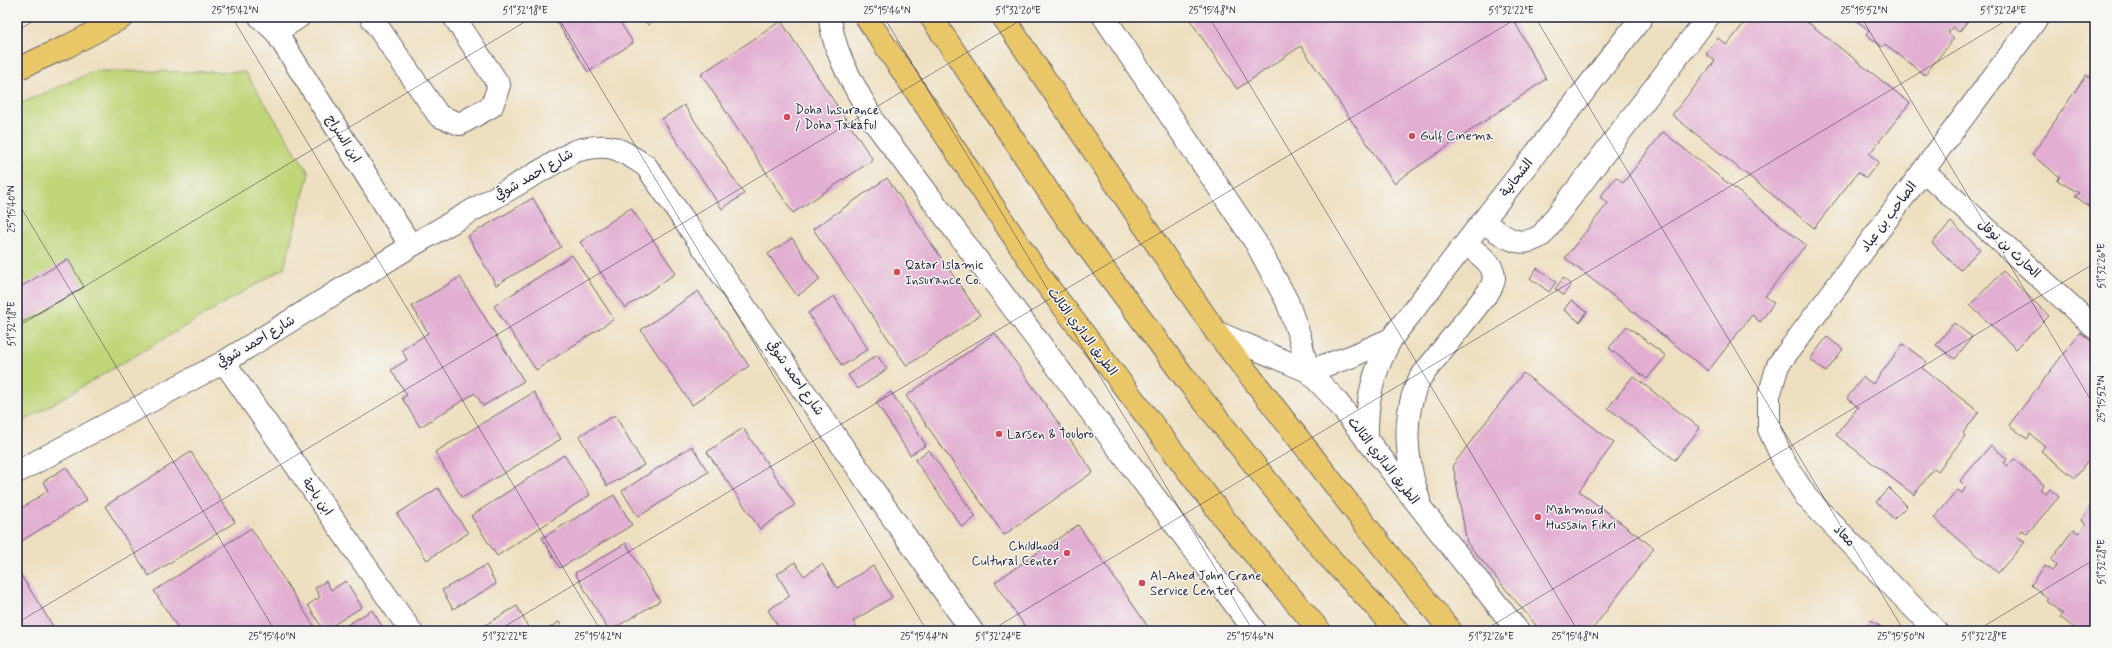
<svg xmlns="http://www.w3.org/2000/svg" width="2112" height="648" font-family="Mynerve,'Playpen Sans Arabic',sans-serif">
	<rect width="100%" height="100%" fill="#f6f6f2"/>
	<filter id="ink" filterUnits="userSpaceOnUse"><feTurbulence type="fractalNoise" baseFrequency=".025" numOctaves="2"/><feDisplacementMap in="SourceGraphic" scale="8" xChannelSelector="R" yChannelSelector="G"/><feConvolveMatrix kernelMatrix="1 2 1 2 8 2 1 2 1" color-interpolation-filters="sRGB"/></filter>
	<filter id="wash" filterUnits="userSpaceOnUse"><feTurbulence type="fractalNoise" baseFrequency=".012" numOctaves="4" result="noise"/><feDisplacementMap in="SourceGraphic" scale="16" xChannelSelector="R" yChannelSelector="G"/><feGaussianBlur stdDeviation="0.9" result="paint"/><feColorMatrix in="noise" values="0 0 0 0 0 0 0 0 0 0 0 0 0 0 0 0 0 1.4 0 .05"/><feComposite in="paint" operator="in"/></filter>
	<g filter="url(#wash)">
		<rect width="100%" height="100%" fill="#eedfc0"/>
		<path fill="#c0d679" stroke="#717c5a" d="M 95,71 L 245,72 L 309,173 L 284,268 L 17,425 L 17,105 Z"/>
		<g id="blocks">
			<path fill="#e2aed2" d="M 554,17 L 617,17 L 633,43 L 588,72 Z
				M 642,17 L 660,17 L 648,25 Z
				M 1188,17 L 1512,17 L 1546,79 L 1394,183 L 1301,46 L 1237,89 Z
				M 1749,17 L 1801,17 L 1910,103 L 1869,154 L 1879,162 L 1866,178 L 1858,172 L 1814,228 L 1672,115 L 1715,61 L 1706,54 L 1718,38 L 1727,45 Z
				M 1852,17 L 1971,17 L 1959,32 L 1952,27 L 1948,33 L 1954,38 L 1925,75 L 1885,44 L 1882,47 L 1866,34 L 1869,30 Z
				M 781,21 L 873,160 L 793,213 L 701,74 Z
				M 2095,73 L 2095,211 L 2075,196 L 2079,193 L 2057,180 L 2060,177 L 2032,155 L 2086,75 L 2091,78 Z
				M 684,105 L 744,194 L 722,209 L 662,119 Z
				M 1663,132 L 1806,245 L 1765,296 L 1774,303 L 1760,322 L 1752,315 L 1708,371 L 1565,258 L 1608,203 L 1600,197 L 1616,177 L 1623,183 Z
				M 887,178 L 980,315 L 907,366 L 813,229 Z
				M 533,198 L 561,247 L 496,285 L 468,236 Z
				M 631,208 L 676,273 L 625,308 L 580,242 Z
				M 1951,222 L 1980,249 L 1960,270 L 1932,243 Z
				M 792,238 L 820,280 L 797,296 L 768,254 Z
				M 572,255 L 614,319 L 536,370 L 494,306 Z
				M 68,259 L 84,287 L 23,322 L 17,312 L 17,289 Z
				M 1537,268 L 1556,282 L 1549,292 L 1530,278 Z
				M 2003,271 L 2049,316 L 2016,349 L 1970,305 Z
				M 460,277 L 524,381 L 483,406 L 475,393 L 420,427 L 402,398 L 407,395 L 391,370 L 407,360 L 402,350 L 428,333 L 412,306 Z
				M 1563,278 L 1571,285 L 1563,295 L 1555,289 Z
				M 698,291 L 749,366 L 692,405 L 641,330 Z
				M 834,296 L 868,349 L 842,366 L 808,313 Z
				M 1571,300 L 1587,312 L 1580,322 L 1564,310 Z
				M 1954,323 L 1972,337 L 1955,359 L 1936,345 Z
				M 1627,326 L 1666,356 L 1647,379 L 1609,348 Z
				M 2080,332 L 2095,344 L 2095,452 L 2075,478 L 2041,451 L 2045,446 L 2030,434 L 2027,439 L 2009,425 Z
				M 995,333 L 1093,472 L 1004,535 L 906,396 Z
				M 1827,337 L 1843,349 L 1826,372 L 1810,359 Z
				M 1903,344 L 1927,362 L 1922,368 L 1979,412 L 1963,433 L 1965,436 L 1938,471 L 1934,468 L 1914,495 L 1836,435 L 1858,407 L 1847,398 L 1863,377 L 1873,384 Z
				M 877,355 L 887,369 L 858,389 L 848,375 Z
				M 1523,373 L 1614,443 L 1579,491 L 1654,548 L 1591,631 L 1541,631 L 1467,543 L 1453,465 Z
				M 1633,376 L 1700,428 L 1675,460 L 1608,408 Z
				M 534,392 L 561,439 L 462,498 L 435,452 Z
				M 891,392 L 926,445 L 910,455 L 876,402 Z
				M 615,415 L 644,465 L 607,486 L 579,436 Z
				M 743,428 L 795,505 L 760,529 L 707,452 Z
				M 1991,445 L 2007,459 L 2004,463 L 2008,466 L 2014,459 L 2044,485 L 2040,489 L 2046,494 L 2050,489 L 2059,497 L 2027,534 L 2022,530 L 2017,536 L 2025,542 L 1998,573 L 1934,518 L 1958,490 L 1962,493 L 1966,487 L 1960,481 Z
				M 692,446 L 708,472 L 638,517 L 622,491 Z
				M 929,450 L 976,517 L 962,527 L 915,460 Z
				M 191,452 L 235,522 L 149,576 L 105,506 Z
				M 564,455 L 590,495 L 497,556 L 471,516 Z
				M 66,467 L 87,500 L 17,544 L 17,511 L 48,491 L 43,482 Z
				M 438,488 L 468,533 L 427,560 L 397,514 Z
				M 1889,488 L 1907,506 L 1894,519 L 1876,502 Z
				M 614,495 L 632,525 L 560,568 L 542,538 Z
				M 2093,503 L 2095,504 L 2095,631 L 2078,631 L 2060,617 L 2063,614 L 2046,601 L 2048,598 L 2031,585 L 2045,566 L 2052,571 L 2057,565 L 2051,560 L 2073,530 L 2079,533 L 2086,524 L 2081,520 Z
				M 1078,525 L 1151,631 L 1028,631 L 995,582 Z
				M 251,528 L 317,631 L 180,631 L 154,591 Z
				M 626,543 L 660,601 L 609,631 L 575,573 Z
				M 795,562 L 804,576 L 822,564 L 837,588 L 873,566 L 892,597 L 853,621 L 859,631 L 781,631 L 768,610 L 790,596 L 777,574 Z
				M 486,565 L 496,584 L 453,609 L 442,590 Z
				M 17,569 L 56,631 L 17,631 Z
				M 326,581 L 331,590 L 346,581 L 362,607 L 324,631 L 308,605 L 320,597 L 315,588 Z
				M 517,606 L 530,631 L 475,631 Z
				M 372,610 L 385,631 L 337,631 Z
				M 1871,620 L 1877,624 L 1887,631 L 1861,631 Z
				M 559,622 L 565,631 L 545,631 Z
				M 598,627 L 600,631 L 592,631 Z"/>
		</g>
	</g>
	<g filter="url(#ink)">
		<use href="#blocks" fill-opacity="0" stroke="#69646a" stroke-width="1"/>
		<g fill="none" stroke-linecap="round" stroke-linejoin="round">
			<defs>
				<path id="minor" d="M 260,17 L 276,32 L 411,246
					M 371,17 L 439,116 L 460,124 L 492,106 L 499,85 L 454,17
					M 830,17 C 833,55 857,89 874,122 L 1255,631
					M 1104,17 L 1256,243 L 1287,301 L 1300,338 L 1308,371
					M 276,32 L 299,17
					M 1924,171 L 2095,328
					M 1483,222 C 1503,235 1518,251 1542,235 L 1708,17
					M 1216,332 L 1308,371 L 1334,398 L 1518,631
					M 224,362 L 411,631
					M 1308,371 L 1350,357 L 1391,339
					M 1367,441 C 1366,401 1372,374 1391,339 L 1642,17
					M 17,472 L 224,362 L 411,246 L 575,151 C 610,142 617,147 646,166 L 972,631
					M 1419,500 C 1406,462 1401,415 1420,378 L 1489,291 C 1504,269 1481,256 1466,244
					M 1936,631 L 1807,498 L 1784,462 L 1769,429 L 1769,396 L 1778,365 L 2038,17"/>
				<path id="major" d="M 17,69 L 68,46 L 123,17"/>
				<path id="highway" d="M 866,17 L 1040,276 L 1226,521 L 1320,631
					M 931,17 L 1069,222 L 1185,378 L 1326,554 L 1398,631
					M 1003,17 L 1216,332 L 1385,550 L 1451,631"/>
			</defs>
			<use href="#minor" stroke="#69646a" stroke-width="24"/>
			<use href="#major" stroke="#69646a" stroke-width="24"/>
			<use href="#highway" stroke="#69646a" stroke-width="24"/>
			<use href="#minor" stroke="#fff" stroke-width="22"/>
			<use href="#major" stroke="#e9c769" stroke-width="22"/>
			<use href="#highway" stroke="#e9c769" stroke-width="22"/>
		</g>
	</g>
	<path fill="none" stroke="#22223b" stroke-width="1" stroke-opacity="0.45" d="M 232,17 L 601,631M 558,17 L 927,631M 884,17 L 1253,631M 1209,17 L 1578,631M 1535,17 L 1904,631M 1861,17 L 2095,407M 17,31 L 40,17M 17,201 L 275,631M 17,327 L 533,17M 17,623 L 1026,17M 497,631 L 1519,17M 990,631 L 2012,17M 1483,631 L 2095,263M 1976,631 L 2095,559"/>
	<g fill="#d1495b" stroke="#f6f6f2" stroke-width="1.5">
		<circle cx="787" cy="117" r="4"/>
		<circle cx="1412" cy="136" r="4"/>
		<circle cx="897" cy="272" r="4"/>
		<circle cx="999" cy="434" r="4"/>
		<circle cx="1538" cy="517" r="4"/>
		<circle cx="1067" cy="553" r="4"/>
		<circle cx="1142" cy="583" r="4"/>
	</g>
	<g text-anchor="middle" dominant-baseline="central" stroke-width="3" stroke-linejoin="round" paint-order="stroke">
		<g font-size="13" fill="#22223b" stroke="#f6f6f2" text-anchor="start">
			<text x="795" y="110">Doha Insurance<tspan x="795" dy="15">/ Doha Takaful</tspan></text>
			<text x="1420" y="136">Gulf Cinema</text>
			<text x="905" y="265">Qatar Islamic<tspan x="905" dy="15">Insurance Co.</tspan></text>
			<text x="1007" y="434">Larsen &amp; Toubro</text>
			<text x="1546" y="510">Mahmoud<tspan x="1546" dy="15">Hussain Fikri</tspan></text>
			<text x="1059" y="546" text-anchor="end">Childhood<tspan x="1059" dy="15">Cultural Center</tspan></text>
			<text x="1150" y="576">Al-Ahed John Crane<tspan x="1150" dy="15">Service Center</tspan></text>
		</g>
		<g font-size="13" fill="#22223b" stroke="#f6f6f2">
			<text transform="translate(343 139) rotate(58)">ابن السراج</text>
			<text transform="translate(534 175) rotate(-30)">شارع احمد شوقي</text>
			<text transform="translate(1517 178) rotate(-52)">الشحانية</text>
			<text transform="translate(1889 217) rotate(-53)">الصاحب بن عباد</text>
			<text transform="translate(2009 249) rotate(43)">الحارث بن نوفل</text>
			<text transform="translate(1082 332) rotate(53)">الطريق الدائري الثالث</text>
			<text transform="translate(256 342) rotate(-31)">شارع احمد شوقي</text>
			<text transform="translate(795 378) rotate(55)">شارع احمد شوقي</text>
			<text transform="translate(1383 461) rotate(52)">الطريق الدائري الثالث</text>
			<text transform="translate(317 497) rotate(55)">ابن باجة</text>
			<text transform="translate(1844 536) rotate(46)">معاذ</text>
		</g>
	</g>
	<rect width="2112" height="648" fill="none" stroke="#f6f6f2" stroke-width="44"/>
	<rect x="22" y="22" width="2068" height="604" fill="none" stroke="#22223b" stroke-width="1.5"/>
	<g font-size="10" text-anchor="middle" fill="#22223b">
		<text x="235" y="14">25°15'42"N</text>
		<text x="525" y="14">51°32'18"E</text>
		<text x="887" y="14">25°15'46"N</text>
		<text x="1018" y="14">51°32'20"E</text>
		<text x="1212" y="14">25°15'48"N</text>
		<text x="1511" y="14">51°32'22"E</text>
		<text x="1864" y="14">25°15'52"N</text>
		<text x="2003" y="14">51°32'24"E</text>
		<text transform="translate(11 209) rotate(-90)" y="4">25°15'40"N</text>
		<text transform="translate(2101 266) rotate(-90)" y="4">51°32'26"E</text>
		<text transform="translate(11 324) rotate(-90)" y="4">51°32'18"E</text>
		<text transform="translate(2101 399) rotate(-90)" y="4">25°15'52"N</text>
		<text transform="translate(2101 562) rotate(-90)" y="4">51°32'28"E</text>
		<text x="272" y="640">25°15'40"N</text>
		<text x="505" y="640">51°32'22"E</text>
		<text x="598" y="640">25°15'42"N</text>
		<text x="924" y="640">25°15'44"N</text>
		<text x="998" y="640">51°32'24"E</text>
		<text x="1250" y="640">25°15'46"N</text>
		<text x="1491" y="640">51°32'26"E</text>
		<text x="1575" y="640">25°15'48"N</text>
		<text x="1901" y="640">25°15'50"N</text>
		<text x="1984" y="640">51°32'28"E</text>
	</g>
</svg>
